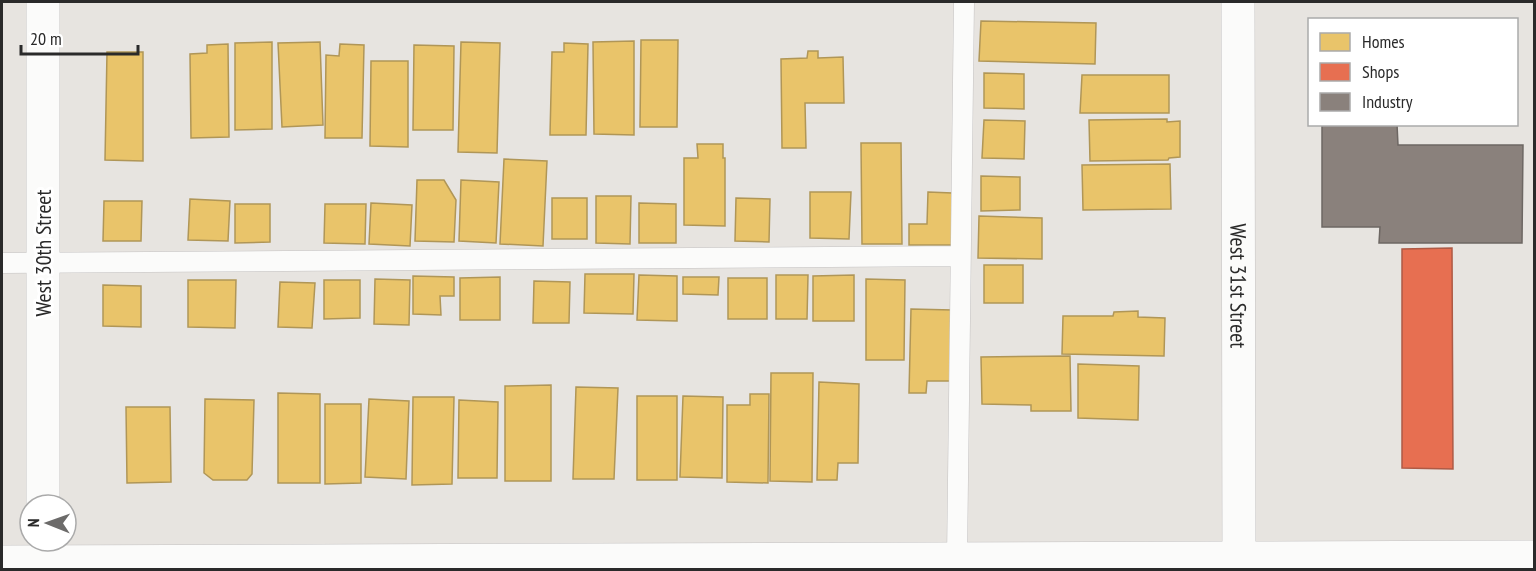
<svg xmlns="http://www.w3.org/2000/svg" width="1536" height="571" font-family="'PT Sans Narrow',sans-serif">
	<rect width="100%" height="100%" fill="#e7e4e0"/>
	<path fill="#e9c46a" stroke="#b09657" stroke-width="1.5" d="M 981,21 L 1096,23 L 1095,64 L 979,61 Z
		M 641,40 L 678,40 L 677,127 L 640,127 Z
		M 634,41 L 634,135 L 594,134 L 593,42 Z
		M 272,42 L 272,129 L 235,130 L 235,43 Z
		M 320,42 L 323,125 L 282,127 L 278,43 Z
		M 461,42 L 500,43 L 497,153 L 458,152 Z
		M 564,43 L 588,44 L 586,135 L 550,135 L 552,52 L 564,52 Z
		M 228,44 L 229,137 L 191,138 L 190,54 L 207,53 L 207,45 Z
		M 340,44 L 364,45 L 362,138 L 325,138 L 326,55 L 339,56 Z
		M 414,45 L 454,46 L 453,130 L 413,130 Z
		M 808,51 L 818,51 L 818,58 L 843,57 L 844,103 L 805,103 L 806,148 L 782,148 L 781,59 L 807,58 Z
		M 107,52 L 143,52 L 143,161 L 105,160 Z
		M 371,61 L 408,61 L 408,147 L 370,146 Z
		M 984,73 L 1024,74 L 1024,109 L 984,108 Z
		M 1082,75 L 1169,75 L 1169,113 L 1080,113 Z
		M 1167,119 L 1167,122 L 1180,121 L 1180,157 L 1169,158 L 1168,160 L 1090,161 L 1089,120 Z
		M 984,120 L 1025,121 L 1024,159 L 982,158 Z
		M 861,143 L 901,143 L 902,244 L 862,244 Z
		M 697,144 L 723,144 L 723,158 L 725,158 L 725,226 L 684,225 L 684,158 L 698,158 Z
		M 504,159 L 547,161 L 543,246 L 500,244 Z
		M 1170,164 L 1171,209 L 1083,210 L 1082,165 Z
		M 981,176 L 1020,177 L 1020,210 L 981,211 Z
		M 417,180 L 444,180 L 456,200 L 454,242 L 415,241 Z
		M 461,180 L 499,182 L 496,243 L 459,241 Z
		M 810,192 L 851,192 L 849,239 L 810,238 Z
		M 928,192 L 952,193 L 952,245 L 909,245 L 909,224 L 927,224 Z
		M 596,196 L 631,196 L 630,244 L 596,243 Z
		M 552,198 L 587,198 L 587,239 L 552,239 Z
		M 736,198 L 770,199 L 769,242 L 735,241 Z
		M 190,199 L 230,201 L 228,241 L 188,240 Z
		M 104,201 L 142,201 L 141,241 L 103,241 Z
		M 371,203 L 412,205 L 410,246 L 369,244 Z
		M 639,203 L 676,204 L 676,243 L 639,243 Z
		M 235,204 L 270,204 L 270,242 L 235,243 Z
		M 325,204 L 366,204 L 365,244 L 324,243 Z
		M 979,216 L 1042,218 L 1042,259 L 978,258 Z
		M 984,265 L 1023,265 L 1023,303 L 984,303 Z
		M 585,274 L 634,274 L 633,314 L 584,313 Z
		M 639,275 L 677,276 L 677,321 L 637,320 Z
		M 776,275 L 808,275 L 807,319 L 776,319 Z
		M 854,275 L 854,321 L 813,321 L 813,276 Z
		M 413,276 L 454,277 L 454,296 L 440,296 L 441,315 L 413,314 Z
		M 500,277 L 500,320 L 460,320 L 460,278 Z
		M 683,277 L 719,277 L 718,295 L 683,294 Z
		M 728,278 L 767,278 L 767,319 L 728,319 Z
		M 375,279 L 410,280 L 409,325 L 374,324 Z
		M 866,279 L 905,280 L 904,360 L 866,360 Z
		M 188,280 L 236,280 L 235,328 L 188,327 Z
		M 324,280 L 360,280 L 360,318 L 324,319 Z
		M 534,281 L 570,282 L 569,323 L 533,323 Z
		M 280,282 L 315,283 L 312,328 L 278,327 Z
		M 103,285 L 141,286 L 141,327 L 103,326 Z
		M 911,309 L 952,310 L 951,381 L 927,381 L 926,393 L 909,393 Z
		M 1138,311 L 1138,317 L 1165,318 L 1164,356 L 1062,354 L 1063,316 L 1113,316 L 1114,312 Z
		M 1070,356 L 1071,411 L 1031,411 L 1031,405 L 982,404 L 981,357 Z
		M 1078,364 L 1139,366 L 1138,420 L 1078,418 Z
		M 771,373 L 813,373 L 812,482 L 770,481 Z
		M 819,382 L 859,384 L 858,463 L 838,463 L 837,480 L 817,480 Z
		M 551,385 L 551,481 L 505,481 L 505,386 Z
		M 576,387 L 618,388 L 614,479 L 573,479 Z
		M 278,393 L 320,394 L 320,483 L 278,483 Z
		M 750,394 L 769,394 L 768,483 L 727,482 L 727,405 L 750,405 Z
		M 637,396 L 677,396 L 677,480 L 637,480 Z
		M 683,396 L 723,397 L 722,478 L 680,477 Z
		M 413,397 L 454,397 L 452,484 L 412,485 Z
		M 205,399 L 254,400 L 252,474 L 247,480 L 213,480 L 204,473 Z
		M 369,399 L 409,401 L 406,479 L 365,477 Z
		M 459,400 L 498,402 L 497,478 L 458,478 Z
		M 325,404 L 361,404 L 361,483 L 325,484 Z
		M 126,407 L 170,407 L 171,482 L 127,483 Z"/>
	<path fill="#e76f51" stroke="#ae5a45" stroke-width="1.5" d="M 1452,248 L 1453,469 L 1402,468 L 1402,249 Z"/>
	<path fill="#8a817c" stroke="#6d6763" stroke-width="1.5" d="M 1322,124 L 1397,124 L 1398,145 L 1523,145 L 1522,243 L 1379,243 L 1380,227 L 1322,227 Z"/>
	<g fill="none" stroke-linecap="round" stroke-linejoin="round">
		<defs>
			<path id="service" d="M 2,263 L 960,256
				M 957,559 L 964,2"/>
			<path id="minor" d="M 43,505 L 43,2
				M 1239,558 L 1534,557"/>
			<path id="tertiary" d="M 2,562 L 1239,558"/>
			<g id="secondary">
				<path id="s1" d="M 1238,2 L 1239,570"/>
			</g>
		</defs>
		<use href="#service" stroke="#c4c2c2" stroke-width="21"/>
		<use href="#minor" stroke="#c4c2c2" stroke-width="34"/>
		<use href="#tertiary" stroke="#c4c2c2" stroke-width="34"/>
		<use href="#secondary" stroke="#c4c2c2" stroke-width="34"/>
		<use href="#service" stroke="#fbfbfa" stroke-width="20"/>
		<use href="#minor" stroke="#fbfbfa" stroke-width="33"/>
		<use href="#tertiary" stroke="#fbfbfa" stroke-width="33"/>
		<use href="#secondary" stroke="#fbfbfa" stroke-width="33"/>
	</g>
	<g text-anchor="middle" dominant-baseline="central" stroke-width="6" stroke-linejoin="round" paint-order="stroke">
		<g font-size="22" fill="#2a2a2a" stroke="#fff">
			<text transform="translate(43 253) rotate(-90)">West 30th Street</text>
			<text stroke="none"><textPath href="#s1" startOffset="284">West 31st Street</textPath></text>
		</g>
	</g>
	<rect width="1536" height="571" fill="none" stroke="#2a2a2a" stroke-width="6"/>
	<rect x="1308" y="18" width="210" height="108" fill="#ffffff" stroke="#aaaaaa" stroke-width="1.5"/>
	<rect x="1320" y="33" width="30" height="18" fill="#e9c46a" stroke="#aaaaaa" stroke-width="1.5"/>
	<text x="1362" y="48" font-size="18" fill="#2a2a2a">Homes</text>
	<rect x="1320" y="63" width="30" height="18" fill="#e76f51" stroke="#aaaaaa" stroke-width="1.5"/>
	<text x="1362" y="78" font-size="18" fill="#2a2a2a">Shops</text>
	<rect x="1320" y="93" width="30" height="18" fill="#8a817c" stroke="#aaaaaa" stroke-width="1.5"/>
	<text x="1362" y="108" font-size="18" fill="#2a2a2a">Industry</text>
	<g transform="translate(48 523) rotate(271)"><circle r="28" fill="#ffffff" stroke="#aaaaaa" stroke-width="1.5"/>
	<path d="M0-4.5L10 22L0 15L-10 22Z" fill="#6c6b6a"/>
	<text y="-9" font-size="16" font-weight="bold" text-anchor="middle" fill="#2a2a2a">N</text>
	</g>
	<path d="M21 45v9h117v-9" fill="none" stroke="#2a2a2a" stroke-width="3"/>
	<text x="30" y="45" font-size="18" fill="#2a2a2a" stroke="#ffffff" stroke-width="4.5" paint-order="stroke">20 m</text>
</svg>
